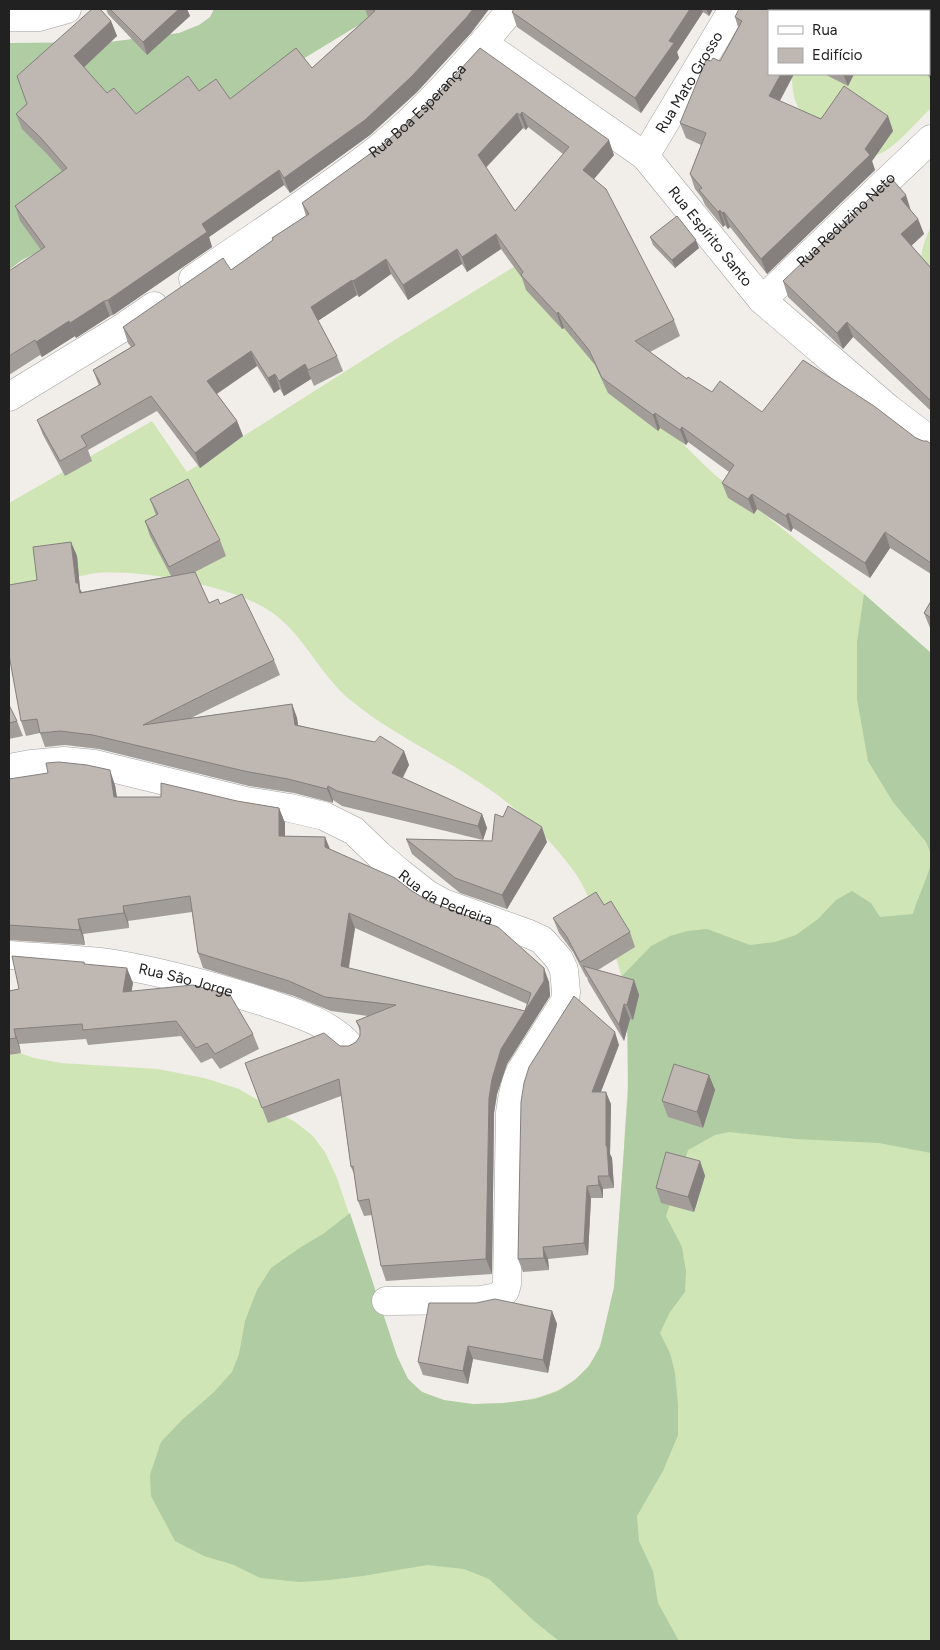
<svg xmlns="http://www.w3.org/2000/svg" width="940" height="1650" font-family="Figtree,sans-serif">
	<rect width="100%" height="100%" fill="#f1eee9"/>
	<path fill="#cfe5b5" d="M 815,9 L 931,9 L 931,108 C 916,122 892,153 871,157 L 800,111 C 793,99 792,87 792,74 L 929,74 L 929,11 L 814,11 Z
		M 931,227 L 931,290 C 917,267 919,251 931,227 Z
		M 530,257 C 589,331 645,411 715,475 L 864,594 L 931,653 L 931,1641 L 9,1641 L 9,1049 L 34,1058 L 61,1063 L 158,1069 L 204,1078 L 239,1089 L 295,1122 L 312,1135 L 325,1152 L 337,1178 L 397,1356 C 401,1364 404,1374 410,1381 C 425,1400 457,1405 481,1404 C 519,1403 559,1399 586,1369 C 622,1329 621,1203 624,1149 C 626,1092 635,1035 622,979 C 616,951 603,926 590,901 C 585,890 580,879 573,870 C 552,840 516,807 486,787 C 442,756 391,734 349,699 C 320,674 304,636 274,614 C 238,586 135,567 90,574 C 62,579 35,590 9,599 L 9,503 L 152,421 L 187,472 L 393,341 Z"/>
	<path fill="#b0cca2" d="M 214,9 L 377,9 L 362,23 L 280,73 L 60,241 L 22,260 L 9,270 L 9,43 L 109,42 L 179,33 L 199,25 L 210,17 Z
		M 864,594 L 931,653 L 931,854 L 926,842 L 893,802 L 868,761 L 857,699 L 857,642 Z
		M 931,862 L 931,1153 L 879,1143 L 796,1139 L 729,1132 L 715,1135 L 688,1150 L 666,1216 L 682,1247 L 686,1271 L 685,1292 L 670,1312 L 660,1333 L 670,1353 L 675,1373 L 678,1405 L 678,1435 L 663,1471 L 637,1516 L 639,1541 L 653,1571 L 658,1603 L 679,1641 L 559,1641 L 534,1621 L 489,1579 L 464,1569 L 427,1565 L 363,1576 L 329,1580 L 300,1582 L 260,1578 L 234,1565 L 204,1556 L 175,1541 L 151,1496 L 150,1475 L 161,1442 L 182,1420 L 214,1392 L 232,1372 L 239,1354 L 245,1321 L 257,1290 L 271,1268 L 301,1247 L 323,1234 L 350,1213 L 397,1356 L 408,1379 L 422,1392 L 444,1400 L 473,1404 L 504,1403 L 535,1399 L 558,1391 L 575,1380 L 589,1366 L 600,1347 L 614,1287 L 628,1092 L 627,1007 L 622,976 L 651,946 L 670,936 L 687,931 L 707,929 L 750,945 L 775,942 L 796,935 L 818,919 L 836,900 L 852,891 L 871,903 L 880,917 L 913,914 C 918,896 927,880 931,862 Z"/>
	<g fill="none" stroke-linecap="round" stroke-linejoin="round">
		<defs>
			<g id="street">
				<path d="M 9,17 L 39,17 L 67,9"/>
				<path id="s1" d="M 483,43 L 645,156 L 762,300 L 889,409 L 931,441"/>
				<path id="s2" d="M 645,156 L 733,9"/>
				<path id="s3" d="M 193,279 C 255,236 319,195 379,148 C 429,108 471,57 512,9"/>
				<path id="s4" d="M 762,300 L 931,139"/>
				<path d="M 9,397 L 122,328 L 154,306"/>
				<path id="s5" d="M 9,768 L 31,764 L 64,761 L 95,764 L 246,801 L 290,808 L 324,816 L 354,831 L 379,855 L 399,872 L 427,894 L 443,903 L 529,934 L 542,940 L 559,959 L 564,970 L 566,992 L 565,1001 L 520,1072 C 514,1085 512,1099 510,1113 L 507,1284 L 505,1291 L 497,1297 L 481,1300 L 386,1301"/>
				<path id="s6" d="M 9,955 C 44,958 80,959 115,964 C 167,973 217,987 267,1003 C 296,1013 329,1022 350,1046"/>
			</g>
		</defs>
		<use href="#street" stroke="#a2a2a2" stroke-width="29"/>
		<use href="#street" stroke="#fff" stroke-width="28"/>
	</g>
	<path fill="#a39d99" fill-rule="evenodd" d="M 106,9 L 187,9 L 190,16 L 147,55 L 108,14 Z
		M 365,9 L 489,9 L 471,33 L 417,92 L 370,135 L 290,193 L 284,185 L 209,237 L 212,247 L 113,315 L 110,316 L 76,338 L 75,336 L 42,357 L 40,355 L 9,375 L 9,271 L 41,250 L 20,221 L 15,206 L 62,171 L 46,153 L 22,129 L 16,114 L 111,21 L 117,36 L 84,67 L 107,93 L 136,114 L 199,91 L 230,99 L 312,68 L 368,17 Z
		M 514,9 L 713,9 L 709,16 L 703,12 L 677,52 L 679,58 L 641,113 L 517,27 L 512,12 Z
		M 739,9 L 863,9 L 862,11 L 769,11 L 794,74 L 780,101 L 821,119 L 888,116 L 893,131 L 872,161 L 875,170 L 767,274 L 730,227 L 728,229 L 725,225 L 723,227 L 705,205 L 702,198 L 695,189 L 690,174 L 701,145 L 686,138 L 680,123 L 711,61 L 720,61 L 738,27 L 735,17 Z
		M 931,40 L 931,80 L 927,74 L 929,74 L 929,41 Z
		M 480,48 L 614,155 L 594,179 L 674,320 L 680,336 L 650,352 L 687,379 L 712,392 L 762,412 L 916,438 L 931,444 L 931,574 L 890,548 L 870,578 L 793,528 L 791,532 L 757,509 L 754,514 L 728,498 L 722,483 L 729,472 L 688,442 L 686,445 L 660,428 L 658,431 L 608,393 L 595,365 L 564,328 L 562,329 L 526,290 L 522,278 L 501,249 L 467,272 L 462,264 L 408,300 L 391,274 L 359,297 L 357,295 L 318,321 L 337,356 L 343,371 L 314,386 L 311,379 L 284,396 L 280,389 L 274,393 L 257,366 L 217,394 L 237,421 L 243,436 L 200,468 L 157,411 L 88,450 L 92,461 L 65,476 L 43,435 L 37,420 L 99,386 L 93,370 L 131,347 L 128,343 L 123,327 L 231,270 L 273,240 L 272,238 L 306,216 L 302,203 L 385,143 L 434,98 ZM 528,127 L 563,154 L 515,211 L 486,168 L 523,128 L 526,130 Z
		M 824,74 L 854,74 L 848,86 Z
		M 911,211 L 918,219 L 924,234 L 911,245 L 931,268 L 931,411 L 853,337 L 843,349 L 788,297 L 783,281 Z
		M 650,237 L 699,248 L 675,268 L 653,245 Z
		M 150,499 L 220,540 L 226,556 L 195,572 L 209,603 L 220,604 L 274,660 L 280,675 L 191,718 L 292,704 L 297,718 L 298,725 L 404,751 L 409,765 L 403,778 L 482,814 L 487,828 L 483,840 L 342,806 L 333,800 L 333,803 L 294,793 L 249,786 L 99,749 L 65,745 L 45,747 L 40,733 L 26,736 L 21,721 L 37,580 L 71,542 L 77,556 L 80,589 L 82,592 L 171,576 L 150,536 L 145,521 L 156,515 Z
		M 931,601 L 931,629 L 930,628 L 924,613 Z
		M 9,705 L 17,721 L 23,736 L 9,739 Z
		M 9,779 L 115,785 L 117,797 L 237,801 L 279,808 L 285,823 L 285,836 L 325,837 L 330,849 L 412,891 L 549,982 L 550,996 L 507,1064 L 497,1094 L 494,1113 L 492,1274 L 386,1281 L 381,1266 L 372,1215 L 364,1216 L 358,1201 L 354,1174 L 351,1167 L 341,1096 L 268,1123 L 245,1063 L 340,1046 L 349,1046 L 356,1042 L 360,1036 L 360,1031 L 356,1021 L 368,1016 L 331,1011 L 294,996 L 203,968 L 198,953 L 192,912 L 128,921 L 129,928 L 83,934 L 85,945 L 9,940 ZM 355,928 L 527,1004 L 525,1011 L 349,968 Z
		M 406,839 L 547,842 L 507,909 L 460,893 L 412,854 Z
		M 604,905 L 630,932 L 635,947 L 598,970 L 634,980 L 639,995 L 633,1020 L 630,1019 L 624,1041 L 588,981 L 587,977 L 586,977 L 573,952 L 559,933 L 553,918 Z
		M 84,962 L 85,964 L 133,983 L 131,992 L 253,1034 L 259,1049 L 220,1069 L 212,1058 L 201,1063 L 181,1036 L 88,1045 L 86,1039 L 19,1044 L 21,1053 L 9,1055 L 9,991 L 19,989 Z
		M 619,1045 L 601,1092 L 611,1104 L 610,1154 L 612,1158 L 614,1188 L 603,1189 L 603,1198 L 591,1198 L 588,1255 L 548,1259 L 549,1270 L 523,1272 L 518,1259 Z
		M 709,1075 L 715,1090 L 703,1128 L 668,1117 L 662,1101 Z
		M 700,1161 L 705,1176 L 694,1212 L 661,1203 L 656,1188 Z
		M 476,1303 L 552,1311 L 557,1324 L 548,1373 L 473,1359 L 468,1384 L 423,1375 L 418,1362 Z"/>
	<path fill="#85807d" d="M 179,9 L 187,9 L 190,16 L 147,55 L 143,42 Z
		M 473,9 L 489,9 L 471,33 L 417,92 L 370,135 L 290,193 L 284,178 Z
		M 690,9 L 701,9 L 703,12 L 677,52 L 679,58 L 641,113 L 635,98 L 669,41 Z
		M 706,9 L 713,9 L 709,16 Z
		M 849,9 L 863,9 L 862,11 L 848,11 Z
		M 111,21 L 117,36 L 80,71 L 74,56 Z
		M 781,74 L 794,74 L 774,111 L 769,96 Z
		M 843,74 L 854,74 L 848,86 Z
		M 522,112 L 528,127 L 526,130 L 520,115 Z
		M 517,113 L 523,128 L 483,170 L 478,155 Z
		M 888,116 L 893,131 L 872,161 L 875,170 L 767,274 L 761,259 L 865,149 Z
		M 609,140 L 614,155 L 589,185 L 583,170 Z
		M 279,170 L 284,185 L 209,237 L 212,247 L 113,315 L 108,300 L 202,224 Z
		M 906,195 L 911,211 L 906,215 L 901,199 Z
		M 720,210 L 725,225 L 723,227 L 718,212 Z
		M 724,212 L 730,227 L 728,229 L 722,213 Z
		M 918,219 L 924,234 L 907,250 L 901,234 Z
		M 496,234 L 501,249 L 467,272 L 462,257 Z
		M 696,240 L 699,248 L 675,268 L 672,260 Z
		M 457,249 L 462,264 L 408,300 L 403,285 Z
		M 386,259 L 391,274 L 359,297 L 353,281 Z
		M 352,280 L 357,295 L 316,322 L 311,307 Z
		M 104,301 L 110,316 L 76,338 L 70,323 Z
		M 558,312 L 564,328 L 562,329 L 557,314 Z
		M 69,321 L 75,336 L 42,357 L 36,342 Z
		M 847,322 L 853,337 L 843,349 L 837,333 Z
		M 251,351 L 257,366 L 213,396 L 207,381 Z
		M 305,364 L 311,379 L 284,396 L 279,381 Z
		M 275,374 L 280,389 L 274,393 L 268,378 Z
		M 655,413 L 660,428 L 658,431 L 653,415 Z
		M 237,421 L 243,436 L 200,468 L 195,453 Z
		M 682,427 L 688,442 L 686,445 L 680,430 Z
		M 752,494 L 757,509 L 754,514 L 748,499 Z
		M 788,513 L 793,528 L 791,532 L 786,516 Z
		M 885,532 L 890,548 L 870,578 L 865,563 Z
		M 71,542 L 77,556 L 80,589 L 84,597 L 85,607 L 76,583 Z
		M 292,704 L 297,718 L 300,739 L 295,725 Z
		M 404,751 L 409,765 L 397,787 L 392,773 Z
		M 110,770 L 115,785 L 119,812 L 114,797 Z
		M 328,786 L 333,800 L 333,803 L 327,789 Z
		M 279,808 L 285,823 L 285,851 L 279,836 Z
		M 482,814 L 487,828 L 483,840 L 478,826 Z
		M 542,827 L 547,842 L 507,909 L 502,895 Z
		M 325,837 L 331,852 L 325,847 Z
		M 123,906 L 128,921 L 129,928 L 124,913 Z
		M 349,913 L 355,928 L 346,981 L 341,966 Z
		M 78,919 L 83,934 L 85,945 L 80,930 Z
		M 127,968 L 133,983 L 129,1007 L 123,992 Z
		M 544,968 L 549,982 L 550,996 L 507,1064 L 497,1094 L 494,1113 L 492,1274 L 486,1259 L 489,1098 L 492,1079 L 501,1049 L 544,981 Z
		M 634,980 L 639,995 L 633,1020 L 627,1005 Z
		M 624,1004 L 630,1019 L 624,1041 L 619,1025 Z
		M 14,1029 L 19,1044 L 21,1053 L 16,1038 Z
		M 615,1032 L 619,1045 L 596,1104 L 592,1092 Z
		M 709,1075 L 715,1090 L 703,1128 L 697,1112 Z
		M 606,1092 L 611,1104 L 610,1154 L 612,1158 L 614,1188 L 609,1176 L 606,1146 Z
		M 700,1161 L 705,1176 L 694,1212 L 688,1197 Z
		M 598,1176 L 603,1189 L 603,1198 L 599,1185 Z
		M 587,1186 L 591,1198 L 588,1255 L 584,1243 Z
		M 543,1247 L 548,1259 L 549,1270 L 544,1258 Z
		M 552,1311 L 557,1324 L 548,1373 L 543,1360 Z
		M 468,1346 L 473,1359 L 468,1384 L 463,1371 Z"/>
	<path fill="#beb7b2" stroke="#85807d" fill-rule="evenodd" d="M 92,9 L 100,9 L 111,21 L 74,56 L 107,93 L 114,88 L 136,114 L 188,76 L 199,91 L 216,79 L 230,99 L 296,48 L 312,68 L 375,11 L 372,9 L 473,9 L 466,18 L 411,77 L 365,120 L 284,178 L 279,170 L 202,224 L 207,232 L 108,300 L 104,301 L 70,323 L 69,321 L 36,342 L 35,340 L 9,356 L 9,271 L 45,247 L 15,206 L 67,168 L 41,138 L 16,114 L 27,104 L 17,76 Z
		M 110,9 L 179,9 L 143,42 Z
		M 514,9 L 690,9 L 669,41 L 674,43 L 635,98 L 512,12 Z
		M 739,9 L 849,9 L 848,11 L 769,11 L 769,74 L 781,74 L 769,96 L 821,119 L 844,86 L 888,116 L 865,149 L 870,155 L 761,259 L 724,212 L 722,213 L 720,210 L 718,212 L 699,190 L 702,188 L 690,174 L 706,133 L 680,123 L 706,60 L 711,61 L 713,58 L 720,61 L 742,21 L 735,17 Z
		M 931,40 L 931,72 L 929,69 L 929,42 Z
		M 480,48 L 609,140 L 583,170 L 606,189 L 674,320 L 635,341 L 687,379 L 688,377 L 712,392 L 720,381 L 762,412 L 803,360 L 874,406 L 916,438 L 923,441 L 927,441 L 931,444 L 931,563 L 885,532 L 865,563 L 788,513 L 786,516 L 752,494 L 748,499 L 722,483 L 734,465 L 682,427 L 680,430 L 655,413 L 653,415 L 602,378 L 589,350 L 558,312 L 557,314 L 521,275 L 523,272 L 496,234 L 462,257 L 457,249 L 403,285 L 386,259 L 353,281 L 352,280 L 311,307 L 337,356 L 308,370 L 305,364 L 279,381 L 275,374 L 268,378 L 251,351 L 207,381 L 237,421 L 195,453 L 151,396 L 81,436 L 87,446 L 60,461 L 37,420 L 101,384 L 93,370 L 135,345 L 123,327 L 223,258 L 231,270 L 273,240 L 272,238 L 309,214 L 302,203 L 385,143 L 434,98 ZM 522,112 L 569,147 L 515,211 L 478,155 L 517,113 L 520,115 Z
		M 891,178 L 906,195 L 901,199 L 918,219 L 901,234 L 931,268 L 931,401 L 847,322 L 837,333 L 783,281 Z
		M 677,216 L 696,240 L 672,260 L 650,237 Z
		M 188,479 L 220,540 L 169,567 L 145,521 L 158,514 L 150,499 Z
		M 71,542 L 76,583 L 78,583 L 80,593 L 195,572 L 209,603 L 218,599 L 220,604 L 242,594 L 274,660 L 143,725 L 292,704 L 295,725 L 375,742 L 380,736 L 404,751 L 392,773 L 482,814 L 478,826 L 337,791 L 328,786 L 327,789 L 288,779 L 244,771 L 93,735 L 60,731 L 40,733 L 37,719 L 21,721 L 9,655 L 9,585 L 37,580 L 33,547 Z
		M 931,601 L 931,618 L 924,613 Z
		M 9,705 L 17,721 L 9,723 Z
		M 59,762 L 87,765 L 110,770 L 114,797 L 161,797 L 161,783 L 237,801 L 279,808 L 279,836 L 325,837 L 325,847 L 395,878 L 412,891 L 430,902 L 498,927 L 544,968 L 544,981 L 501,1049 L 492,1079 L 489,1098 L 486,1259 L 381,1266 L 369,1199 L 358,1201 L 353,1166 L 351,1167 L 339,1079 L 262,1108 L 245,1063 L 324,1033 L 340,1046 L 349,1046 L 356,1042 L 360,1036 L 360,1027 L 356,1021 L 396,1005 L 325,997 L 289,981 L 198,953 L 190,896 L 123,906 L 124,913 L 78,919 L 80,930 L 9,925 L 9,779 L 48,773 L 46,763 ZM 349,913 L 531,993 L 525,1011 L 341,966 Z
		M 508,806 L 542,827 L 502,895 L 455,878 L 406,839 L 492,841 L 495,814 L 503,817 Z
		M 596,892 L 604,905 L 611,901 L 630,932 L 580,962 L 567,937 L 553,918 Z
		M 12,956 L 82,962 L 84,962 L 84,964 L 127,968 L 123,992 L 193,985 L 230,995 L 253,1034 L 215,1054 L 207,1043 L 196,1048 L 176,1021 L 83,1030 L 82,1024 L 14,1029 L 16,1038 L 9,1039 L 9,991 L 19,989 Z
		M 583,966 L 634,980 L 627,1005 L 624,1004 L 619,1025 Z
		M 574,996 L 615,1032 L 592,1092 L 606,1092 L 606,1146 L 607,1146 L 609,1176 L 598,1176 L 599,1185 L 587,1186 L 584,1243 L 543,1247 L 544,1258 L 518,1259 L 521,1102 L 524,1083 L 529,1067 Z
		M 674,1064 L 709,1075 L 697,1112 L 662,1101 Z
		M 666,1152 L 700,1161 L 688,1197 L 656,1188 Z
		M 495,1299 L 552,1311 L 543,1360 L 468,1346 L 463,1371 L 418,1362 L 429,1303 L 476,1303 Z"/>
	<g text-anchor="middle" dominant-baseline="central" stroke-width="4" stroke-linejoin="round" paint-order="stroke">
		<g font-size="15" fill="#212121" stroke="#fff">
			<text stroke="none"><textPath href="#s2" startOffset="86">Rua Mato Grosso</textPath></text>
			<text stroke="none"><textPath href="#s3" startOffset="281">Rua Boa Esperança</textPath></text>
			<text stroke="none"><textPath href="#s4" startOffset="116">Rua Reduzino Neto</textPath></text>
			<text stroke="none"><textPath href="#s1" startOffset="301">Rua Espírito Santo</textPath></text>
			<text stroke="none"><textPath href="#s5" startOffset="470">Rua da Pedreira</textPath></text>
			<text stroke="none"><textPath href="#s6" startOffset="179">Rua São Jorge</textPath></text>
		</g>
	</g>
	<rect width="940" height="1650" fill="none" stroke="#212121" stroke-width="20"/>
	<rect x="768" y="10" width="162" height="65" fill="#ffffff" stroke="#a6a6a6"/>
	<rect x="778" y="26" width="25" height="8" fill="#ffffff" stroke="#a6a6a6"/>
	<text x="812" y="35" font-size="15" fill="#212121">Rua</text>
	<rect x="778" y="48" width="25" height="15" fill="#beb7b2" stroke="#a6a6a6"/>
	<text x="812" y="60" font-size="15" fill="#212121">Edifício</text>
</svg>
